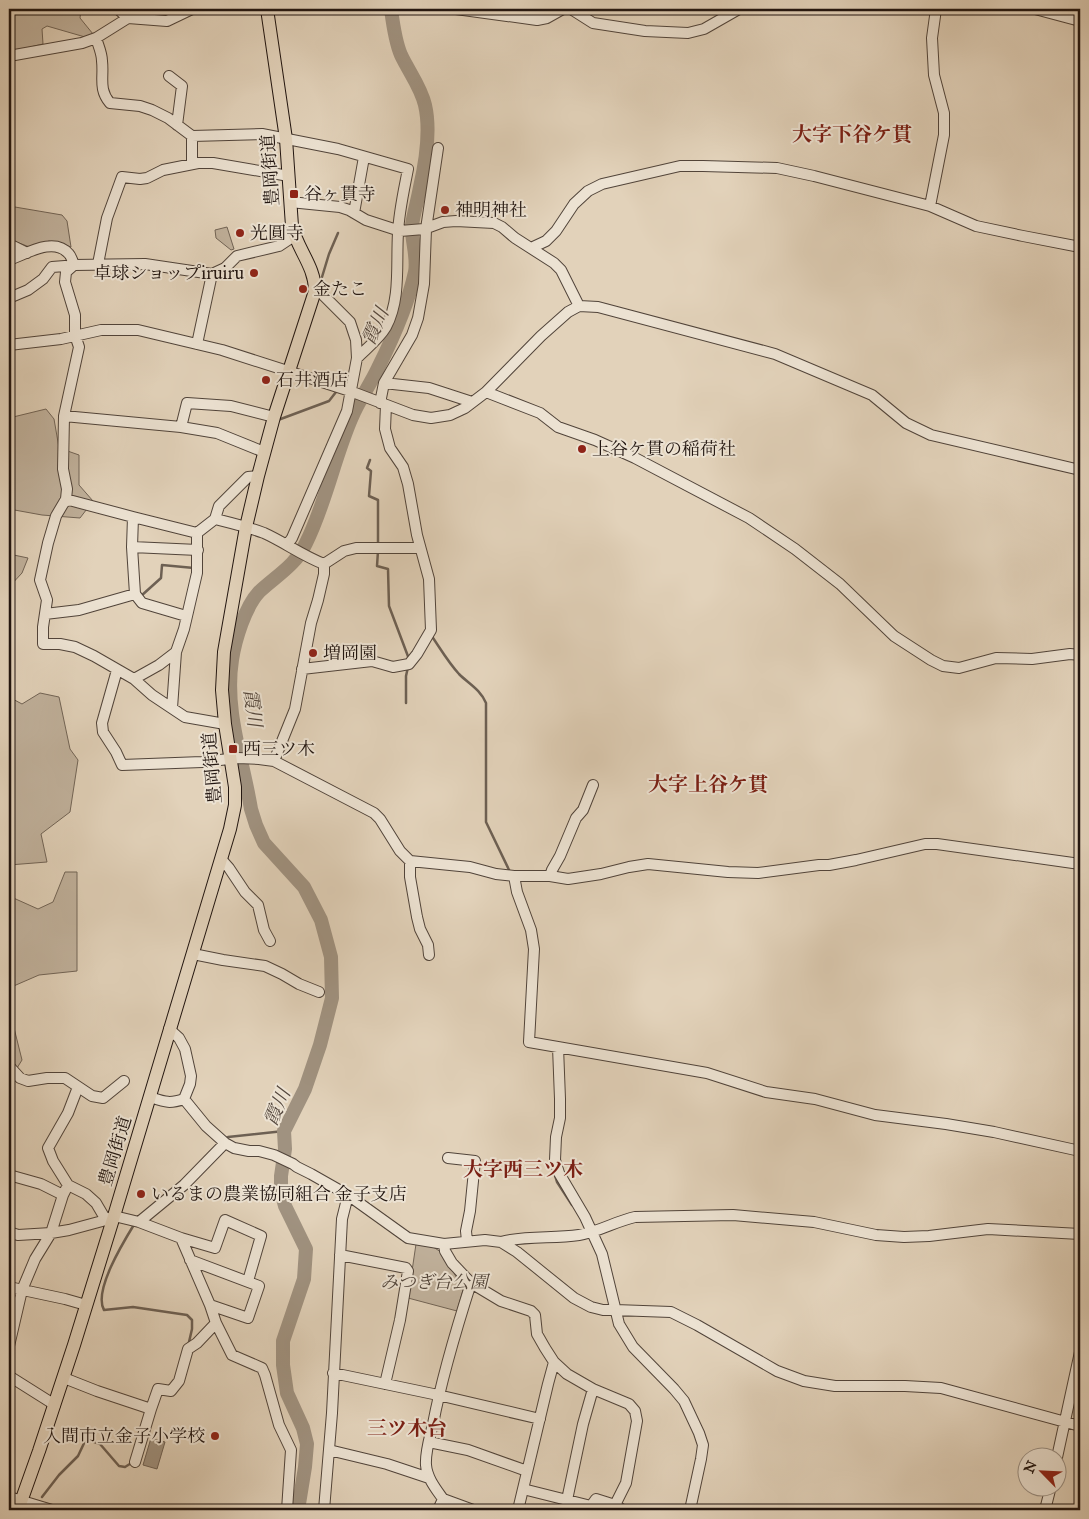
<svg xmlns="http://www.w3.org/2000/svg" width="1089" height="1519" font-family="'IM FELL Great Primer','Noto Serif JP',serif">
	<rect width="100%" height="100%" fill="#e2d2ba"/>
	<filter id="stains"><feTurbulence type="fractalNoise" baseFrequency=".004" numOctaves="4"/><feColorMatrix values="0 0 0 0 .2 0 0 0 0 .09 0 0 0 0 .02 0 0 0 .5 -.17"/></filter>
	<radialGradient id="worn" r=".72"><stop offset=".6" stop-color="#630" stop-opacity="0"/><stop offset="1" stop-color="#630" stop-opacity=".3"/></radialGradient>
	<path fill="#c1b29d" stroke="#716456" d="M 9,9 L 81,9 L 80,18 L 93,34 L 85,37 L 47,26 L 42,29 L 43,44 L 9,52 Z
		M 9,206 L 62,215 L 67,221 L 71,247 L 49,241 L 32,248 L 9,239 Z
		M 227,227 L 234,249 L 231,250 L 216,238 L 215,230 Z
		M 46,409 L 54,419 L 59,448 L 79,455 L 79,485 L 93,501 L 80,518 L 42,515 L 9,509 L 9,418 Z
		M 9,554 L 28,558 L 22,573 L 9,587 Z
		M 40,693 L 59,697 L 70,749 L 78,760 L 70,812 L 41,834 L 47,862 L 9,865 L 9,697 L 22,704 Z
		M 65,872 L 77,872 L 77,971 L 39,975 L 9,988 L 9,896 L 38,909 L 53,902 Z
		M 9,1023 L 14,1028 L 22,1060 L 9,1081 Z
		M 427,1243 L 444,1254 L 463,1290 L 457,1311 L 408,1298 L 416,1244 Z"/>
	<path fill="#a09280" stroke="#6d6053" d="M 151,1438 L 165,1442 L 157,1469 L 143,1465 Z"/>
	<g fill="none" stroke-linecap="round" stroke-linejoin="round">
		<path stroke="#6d6053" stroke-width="2.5" d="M 322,277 L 329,254 L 338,233
			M 278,420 L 329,401 L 336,392
			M 370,460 L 367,468 L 371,471 L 369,496 L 378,500 L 378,546
			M 378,551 L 377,566 L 388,569 L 389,606 L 409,659
			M 141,596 L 161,578 L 162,565 L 194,568
			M 431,635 C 440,648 448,662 459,674 C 469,684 480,689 486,703 L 486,822 L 510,872
			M 406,703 L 406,676 L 408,667
			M 224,1139 L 228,1137 L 284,1131
			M 552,1166 L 557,1182 L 572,1205
			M 135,1223 C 124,1241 93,1291 104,1310 L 133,1307 L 187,1315 L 192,1320 L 192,1329 L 189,1342
			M 42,1497 L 59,1475 L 78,1456 L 86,1439 L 100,1444 L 119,1466 L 125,1467 L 133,1462"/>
		<path stroke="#a09280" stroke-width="14" d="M 298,1510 L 305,1467 L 307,1444 L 303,1428 L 287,1393 L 283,1365 L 283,1341 L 304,1279 L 306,1249 L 285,1206 L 281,1191 L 281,1176 L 285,1149 L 284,1131 L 305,1089 L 320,1045 L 332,998 L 331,957 L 321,920 L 304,887 L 264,843 L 256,825 L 251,809 C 243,760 224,710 232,660 C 235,640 245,607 259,592 C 276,576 296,565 306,543 C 326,503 334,458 352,417 C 359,400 370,385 378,368 C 393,338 408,305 415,272 C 418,257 411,240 412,225 C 414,212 418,199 420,187 C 426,161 431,131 425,105 C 421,87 409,72 401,55 C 395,41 393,24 391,9"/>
		<defs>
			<path id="minor" d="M 118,9 L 128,18
				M 456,9 L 537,20 L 547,18 L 563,9
				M 571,9 L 593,23 L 645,31 L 688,33 L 704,29 L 739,9
				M 1035,9 L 1080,21
				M 96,38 C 98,45 102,53 102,61 C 104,77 98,89 110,103 L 140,106 L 152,110 L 168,118 L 192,136 L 262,134 L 338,149 L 408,169 C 404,190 399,211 398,233 C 396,264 401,299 386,327 C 379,339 367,348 357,358
				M 9,56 L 82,43 L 96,38 L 128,18 L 167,21 L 192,9
				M 169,76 L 182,86 L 177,125
				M 192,136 L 192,164
				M 290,202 L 340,207 L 349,210 L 366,220 L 400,231 L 424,229 L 443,222 L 456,221 L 494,223 L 502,227 L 515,238 L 554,263 L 561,270 L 579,306
				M 930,206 L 944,135 L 944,113 L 934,75 L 932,38 L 936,9
				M 354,213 L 364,157
				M 9,244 L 27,253
				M 531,248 L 546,241 L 556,231 L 574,204 L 588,191 L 602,184 L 680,166 L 703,166 L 777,168 L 814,176 L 930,206 L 976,226 L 1023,236 L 1080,247
				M 9,260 C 26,254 54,236 69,254 C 71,256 73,262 74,265
				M 98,264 L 107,218 L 122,177 L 140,179 L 147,178 L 163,170 L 198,163 L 213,163 L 289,176
				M 9,298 L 28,290 L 43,279 L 52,267 L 65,266 L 70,267
				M 197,344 L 212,274
				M 9,345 L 61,339 L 101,330 L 138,330 L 222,350 L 350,391 L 413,415 L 431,418 L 450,415 L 465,408 L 486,392 L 541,336 L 568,312 L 579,306 L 598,307 L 775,354 L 872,395 L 906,423 L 931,435 L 1080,470
				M 384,383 L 429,388 L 472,402
				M 486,392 L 540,413 L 558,427 L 595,440 L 635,458 L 749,518 L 795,549 L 840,584 L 894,636 L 931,660 L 943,666 L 959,668 L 996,658 L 1032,659 L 1070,654 L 1080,655
				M 380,403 L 384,383 L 412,335 L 418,318 L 424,284 L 426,229 L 438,148
				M 64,416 L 181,427 L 217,433 L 264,452
				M 181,427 L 187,403 L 231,406 L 274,417
				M 65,502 L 69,500 L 133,517 L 197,533
				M 133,517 L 132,547 L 135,594 L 142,603 L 186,616
				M 215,519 C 231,523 248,527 264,533 C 284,542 303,556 324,564
				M 197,533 L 215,519 L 219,506 L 248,477 L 258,476
				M 287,545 L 292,538 L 347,411 L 357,358 L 356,340 L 350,322 L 322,294 L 315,291
				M 132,547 L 198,550
				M 324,564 L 344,551 L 356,548 L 420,548
				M 45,614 L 79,610 L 135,594
				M 302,669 L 372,661 L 393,667 L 409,664 L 417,654 L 431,630 L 429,579 L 417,535 L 408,484 L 403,467 L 390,448 L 385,429 L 386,405
				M 117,670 L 102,723 L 103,732 L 116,752 L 122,765 L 202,762 L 238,758 L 259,759 L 274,761 L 374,813 L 380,819 L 400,851 L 410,861 L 470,867 L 496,874 L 514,876 L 550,876 L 568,879 L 601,874 L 629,867 L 648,864 L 728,872 L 758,873 L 819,865 L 829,865 L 856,860 L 925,844 L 937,844 L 1080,864
				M 134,679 L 159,665 L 176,652 L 184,629 L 197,573 L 197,533
				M 172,708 L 176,652
				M 225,724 L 185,717 L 152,695 L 134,679 L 94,656 L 75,647 L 60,644 L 43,644 L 43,627 L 47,600 L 40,580 L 48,543 L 56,516 L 66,499 L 67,489 L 63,469 L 64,416 L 79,347 L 75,335 L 75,315 L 65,282 L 66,272 L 74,265 L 145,264 L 212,274 L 225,268 L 237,256 L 279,246 L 294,236
				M 274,761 L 295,709 L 311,623 L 318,600 L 324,574 L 324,564
				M 221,859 L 229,868 L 245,892 L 258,905 L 264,930 L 270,941
				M 410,861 L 410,877 L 417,917 L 420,929 L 428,945 L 429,955
				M 514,876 L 517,892 L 531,930 L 534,949 L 529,1042 L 707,1073 L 766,1092 L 815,1099 L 875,1115 L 946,1124 L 994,1132 L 1080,1151
				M 550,876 L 552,870 L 560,856 L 576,818 L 583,810 L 593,785
				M 193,954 L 223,960 L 265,966 L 282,974 L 299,984 L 319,992
				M 558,1047 L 560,1099 L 560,1118 L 556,1137 L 555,1160 L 559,1173 L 585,1217 L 602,1254 L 619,1324 L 633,1347 L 674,1389 L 684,1401 L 699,1433 L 703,1445 L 701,1459 L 690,1510
				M 9,1066 L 20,1078 L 28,1081 L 47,1078 L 65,1078 L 92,1096 L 103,1098 L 124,1081
				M 78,1087 L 68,1113 L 48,1148 L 53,1161 L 68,1185 L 86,1194 L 96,1203 L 106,1220
				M 150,1097 C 165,1102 169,1104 184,1099 L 190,1084 L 191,1076 L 185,1049 L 179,1038 L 169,1029
				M 184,1099 L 206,1126 L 225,1143 L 234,1148 L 249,1151 L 259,1151 L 274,1155 L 293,1164 L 297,1167 L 311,1174 L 348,1195 L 408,1238 L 444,1244 L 485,1240 L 501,1242 L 517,1252 L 574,1298 L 591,1307 L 603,1310 L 615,1310 L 671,1312 L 697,1325 L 777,1371 L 804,1381 L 835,1386 L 905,1386 L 941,1388 L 1080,1426
				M 448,1158 L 475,1161 L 470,1211 L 466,1231 L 467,1241
				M 9,1175 L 41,1184 L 63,1195
				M 139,1222 L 184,1185 L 225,1143
				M 9,1232 L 18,1235 L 51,1233 L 69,1230 L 106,1220 L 114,1216 L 139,1222 L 181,1238 L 210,1305 L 216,1323 L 232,1355 L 262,1368 L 265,1375 L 279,1425 L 291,1450 L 287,1510
				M 181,1238 L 215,1248 L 225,1220 L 261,1236 L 248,1281
				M 501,1242 C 527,1235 553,1239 579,1235 C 599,1232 616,1221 635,1217 L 733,1215 L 814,1222 L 876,1235 L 904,1237 L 929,1236 L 988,1229 L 1080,1234
				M 444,1244 L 445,1251 L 452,1263 L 471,1283 L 501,1301 L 531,1311 L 535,1315 L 537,1334 L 545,1348 L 554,1362 L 567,1374 L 593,1389 L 629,1404 L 635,1411 L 637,1421 L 626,1483 L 615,1505
				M 340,1255 L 406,1268 L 408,1271 L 400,1320 L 385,1384
				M 190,1260 L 259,1286 L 248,1318 L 210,1305
				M 9,1287 L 65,1299 L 86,1305
				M 9,1346 L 22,1290 L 35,1259 L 51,1233 L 63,1195 L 68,1185
				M 333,1373 L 438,1395 L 540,1419
				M 9,1376 L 55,1405
				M 64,1378 L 97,1391 L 151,1409
				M 429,1442 L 468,1450 L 527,1471
				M 329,1450 L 387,1464 L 429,1478
				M 135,1462 L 151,1409 L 158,1389 L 171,1391 L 179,1381 L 188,1349 L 197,1343 L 216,1323
				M 1056,1462 L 1080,1352
				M 523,1489 L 567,1500 L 583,1424 L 593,1389
				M 9,1497 L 52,1510
				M 443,1499 L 473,1510
				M 567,1500 L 591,1506
				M 324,1510 L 332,1413 L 342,1219 L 348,1195
				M 438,1510 L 443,1499 C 436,1489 427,1478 426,1465 C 425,1452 430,1437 433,1424 C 442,1376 456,1330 471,1283
				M 518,1510 L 548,1384 L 554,1362
				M 588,1510 L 596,1499 L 615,1505 L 623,1510
				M 1045,1510 L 1051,1486"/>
			<path id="major" d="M 18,1510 L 39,1451 L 74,1345 L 114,1216 L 230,829 L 235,805 L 235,787 L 225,724 L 222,690 L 224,652 L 246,527 L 258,476 L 274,417 L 315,291 C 315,266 297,249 292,226 L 286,139 L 267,9"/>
		</defs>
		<use href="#minor" stroke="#51443a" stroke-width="12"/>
		<use href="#major" stroke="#211510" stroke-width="14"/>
		<use href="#minor" stroke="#ece2d2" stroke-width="10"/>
		<use href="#major" stroke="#e2d2ba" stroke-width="12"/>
	</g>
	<g fill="#8f2418" stroke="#ece2d2" stroke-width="2">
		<rect x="289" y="189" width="10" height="10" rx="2.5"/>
		<circle cx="445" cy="210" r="5"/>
		<circle cx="240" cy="233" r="5"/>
		<circle cx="254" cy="273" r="5"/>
		<circle cx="303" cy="289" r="5"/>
		<circle cx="266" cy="380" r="5"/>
		<circle cx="582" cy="449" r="5"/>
		<circle cx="313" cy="653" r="5"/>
		<rect x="228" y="744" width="10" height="10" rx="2.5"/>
		<circle cx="141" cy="1194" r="5"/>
		<circle cx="215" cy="1436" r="5"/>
	</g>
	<g text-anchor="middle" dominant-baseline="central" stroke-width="4" stroke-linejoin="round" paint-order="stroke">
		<g font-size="18" fill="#211510" stroke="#ece2d2">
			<text transform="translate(270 170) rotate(-94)">豊岡街道</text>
			<text transform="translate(212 768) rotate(-95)">豊岡街道</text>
			<text transform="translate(115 1151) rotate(-73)">豊岡街道</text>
		</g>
		<g font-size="18" fill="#211510" stroke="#ece2d2" text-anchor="start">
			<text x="304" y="194">谷ヶ貫寺</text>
			<text x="455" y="210">神明神社</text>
			<text x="250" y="233">光圓寺</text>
			<text x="244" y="273" text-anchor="end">卓球ショップiruiru</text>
			<text x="313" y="289">金たこ</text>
			<text x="276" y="380">石井酒店</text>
			<text x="592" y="449">上谷ケ貫の稲荷社</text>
			<text x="323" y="653">増岡園</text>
			<text x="243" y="749">西三ツ木</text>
			<text x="151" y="1194">いるまの農業協同組合 金子支店</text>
			<text x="205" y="1436" text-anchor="end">入間市立金子小学校</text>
		</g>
		<g font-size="18" font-style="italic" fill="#51443a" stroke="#ece2d2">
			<text x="434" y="1282">みつぎ台公園</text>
		</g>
		<g font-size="19" font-style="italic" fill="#54473d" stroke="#ece2d2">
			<text transform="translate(375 326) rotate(-66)">霞川</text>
			<text transform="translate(253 708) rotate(83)">霞川</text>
			<text transform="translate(277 1107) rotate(-67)">霞川</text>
		</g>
		<g font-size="20" font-weight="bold" fill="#7a1f14" stroke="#ece2d2">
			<text x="852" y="134">大字下谷ケ貫</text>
			<text x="708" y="784">大字上谷ケ貫</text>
			<text x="523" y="1169">大字西三ツ木</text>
			<text x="407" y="1428">三ツ木台</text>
		</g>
	</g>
	<rect width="1089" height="1519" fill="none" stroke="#e2d2ba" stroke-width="30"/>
	<rect x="10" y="10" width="1069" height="1499" fill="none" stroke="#211510" stroke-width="2.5"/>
	<rect x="15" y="15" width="1059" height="1489" fill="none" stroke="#211510"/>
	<g transform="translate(1042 1472) rotate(294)"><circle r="24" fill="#ece2d2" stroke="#9b9084"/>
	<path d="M0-4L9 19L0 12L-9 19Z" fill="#8f2418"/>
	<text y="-8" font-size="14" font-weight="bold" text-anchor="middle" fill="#211510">N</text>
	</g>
	<rect width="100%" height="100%" filter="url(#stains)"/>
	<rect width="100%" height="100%" fill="url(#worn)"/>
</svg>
